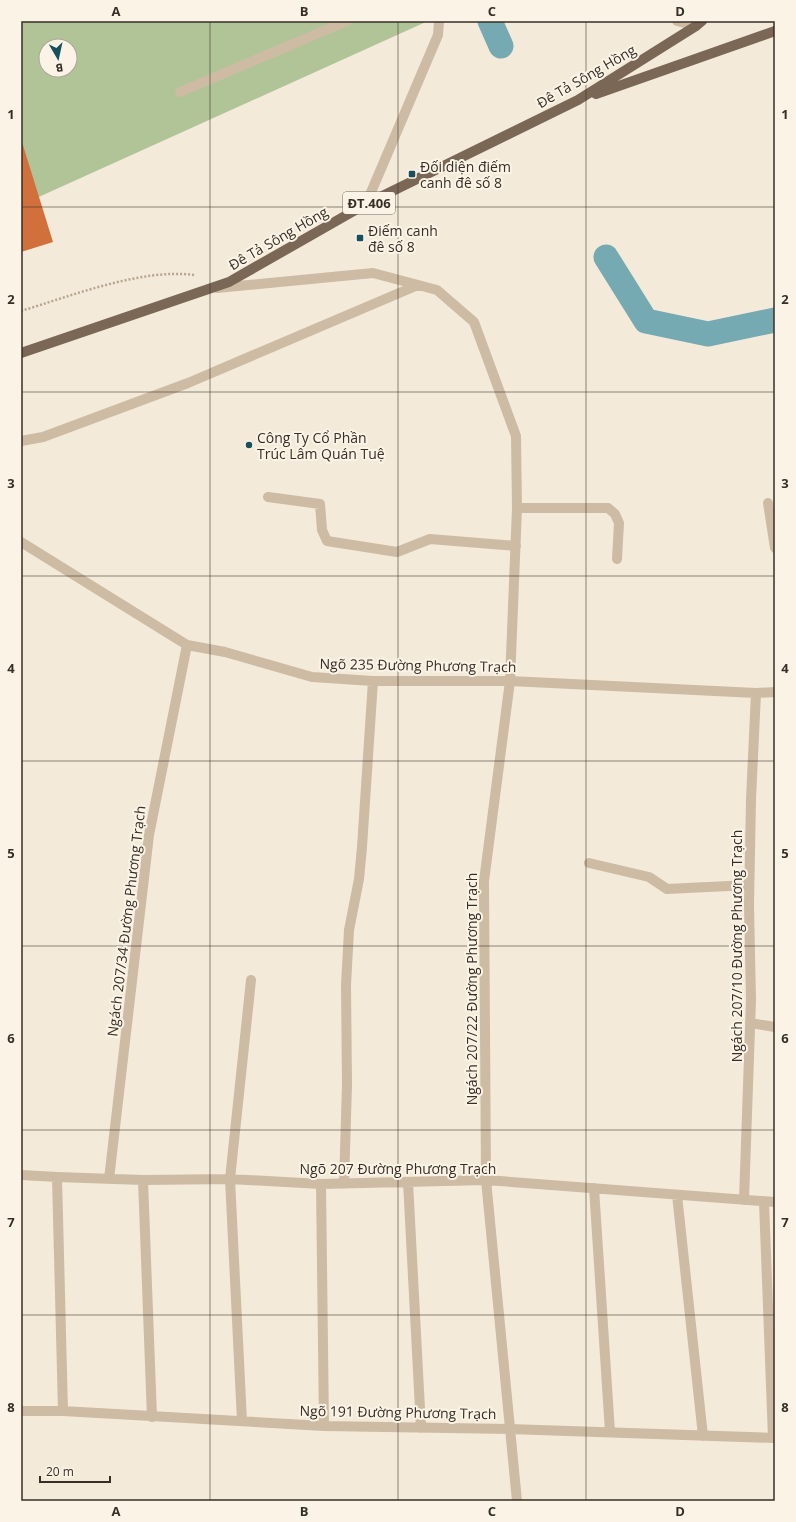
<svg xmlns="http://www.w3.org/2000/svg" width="796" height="1522" font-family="'Open Sans',sans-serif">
	<rect width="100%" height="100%" fill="#f4ead9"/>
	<path fill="#b0c498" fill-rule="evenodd" d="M 21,21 L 428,21 L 21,205 ZM 46,46 L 70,46 L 70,70 L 46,70 Z"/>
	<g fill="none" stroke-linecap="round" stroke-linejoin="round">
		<path stroke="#76aab3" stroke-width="25" d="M 490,21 L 501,46
			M 606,257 L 646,321 L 708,334 L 775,320"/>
	</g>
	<path fill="#d1703a" d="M 21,139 L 53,242 L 21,252 Z"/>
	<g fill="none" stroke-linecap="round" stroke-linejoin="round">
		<path stroke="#b9a58e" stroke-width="2.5" stroke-dasharray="2 2" stroke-linecap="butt" d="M 21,311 C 71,296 142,268 194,275"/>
		<path stroke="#cdbba4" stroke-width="10" d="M 677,21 L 696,26 L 698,21
			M 180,92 L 347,21
			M 366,204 L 438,35 L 439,21
			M 217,288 L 373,273 L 437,290 L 474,322 L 516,436 L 517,508 L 510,681 L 484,881 L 486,1180 L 517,1501
			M 21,441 L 43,437 L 188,383 L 418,285
			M 268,497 L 320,504 L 322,530 L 327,541 L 397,552 L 430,539 L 516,546
			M 768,503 L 775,548
			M 517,508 L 608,508 L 615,514 L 619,523 L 617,559
			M 21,542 L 187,645 L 225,652 L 312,677 L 373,681 L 510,681 L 756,693 L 775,692
			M 589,863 L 649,877 L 667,889 L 749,885
			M 750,1023 L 775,1027
			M 21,1175 L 57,1177 L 143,1180 L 230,1179 L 321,1184 L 486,1180 L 775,1202
			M 57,1177 L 63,1411
			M 109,1179 L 149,835 L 187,645
			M 143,1180 L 152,1417
			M 408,1182 L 421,1428
			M 321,1184 L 324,1426
			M 344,1184 L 347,1085 L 346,985 L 349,930 L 359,879 L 362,847 L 373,681
			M 594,1188 L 610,1432
			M 677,1195 L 703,1436
			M 744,1200 L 751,1000 L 749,905 L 751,799 L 756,693
			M 764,1202 L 773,1438
			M 21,1411 L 63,1411 L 324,1426 L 509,1429 L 775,1438
			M 242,1421 L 230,1179 L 251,980"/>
		<path stroke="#7b6756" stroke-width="10" d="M 596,94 L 775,31
			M 21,353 L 229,282 L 366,204 L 578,100 L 696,26 L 702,21"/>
	</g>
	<path fill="none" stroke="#372e26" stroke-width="1" stroke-opacity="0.55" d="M 210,21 L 210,1501M 398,21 L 398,1501M 586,21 L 586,1501M 21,207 L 775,207M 21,392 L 775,392M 21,576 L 775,576M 21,761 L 775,761M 21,946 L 775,946M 21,1130 L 775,1130M 21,1315 L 775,1315"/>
	<g fill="#18505d" stroke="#fbf4e6" stroke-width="1.5">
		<rect x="408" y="170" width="8" height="8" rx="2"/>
		<rect x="356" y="234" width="8" height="8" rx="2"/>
		<circle cx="249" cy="445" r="4"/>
	</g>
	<g text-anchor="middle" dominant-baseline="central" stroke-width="4" stroke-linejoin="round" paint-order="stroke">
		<rect fill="#fbf4e6" stroke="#726960" stroke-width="1" x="343" y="192" width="52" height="22" rx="3"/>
		<g font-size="13" font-weight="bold" fill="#372e26">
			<text x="369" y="203">ĐT.406</text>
		</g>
		<g font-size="14" fill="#372e26" stroke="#fbf4e6">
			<text transform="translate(586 76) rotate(-30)">Đê Tả Sông Hồng</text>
			<text transform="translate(278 238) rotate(-30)">Đê Tả Sông Hồng</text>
			<text transform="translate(418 665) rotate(1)">Ngõ 235 Đường Phương Trạch</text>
			<text transform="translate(126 921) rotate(-83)">Ngách 207/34 Đường Phương Trạch</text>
			<text transform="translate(736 946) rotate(-90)">Ngách 207/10 Đường Phương Trạch</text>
			<text transform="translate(471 989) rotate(-90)">Ngách 207/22 Đường Phương Trạch</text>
			<text x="398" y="1168">Ngõ 207 Đường Phương Trạch</text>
			<text transform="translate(398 1412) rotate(1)">Ngõ 191 Đường Phương Trạch</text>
		</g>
		<g font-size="14" fill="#372e26" stroke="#fbf4e6" text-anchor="start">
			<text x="420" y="166">Đối diện điếm<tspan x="420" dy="16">canh đê số 8</tspan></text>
			<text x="368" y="230">Điếm canh<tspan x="368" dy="16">đê số 8</tspan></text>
			<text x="257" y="437">Công Ty Cổ Phần<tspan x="257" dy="16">Trúc Lâm Quán Tuệ</tspan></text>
		</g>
	</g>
	<rect width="796" height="1522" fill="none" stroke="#fbf4e6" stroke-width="44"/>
	<g transform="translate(58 58) rotate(171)"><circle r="19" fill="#fbf4e6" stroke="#ada599"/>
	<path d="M0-3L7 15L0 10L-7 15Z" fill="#18505d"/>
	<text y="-6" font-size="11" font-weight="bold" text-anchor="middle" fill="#372e26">B</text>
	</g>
	<path d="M40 1476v6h70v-6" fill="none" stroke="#372e26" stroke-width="2"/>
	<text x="46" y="1476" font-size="12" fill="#372e26" stroke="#fbf4e6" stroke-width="3" paint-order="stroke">20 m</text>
	<rect x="22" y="22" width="752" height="1478" fill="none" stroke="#372e26" stroke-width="1.5"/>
	<g font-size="13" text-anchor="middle" font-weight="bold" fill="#372e26">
		<text x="116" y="16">A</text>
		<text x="304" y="16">B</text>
		<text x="492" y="16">C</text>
		<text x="680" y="16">D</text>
		<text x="11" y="119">1</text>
		<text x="785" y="119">1</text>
		<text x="11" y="304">2</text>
		<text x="785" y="304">2</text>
		<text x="11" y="488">3</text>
		<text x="785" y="488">3</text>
		<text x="11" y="673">4</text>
		<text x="785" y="673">4</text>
		<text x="11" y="858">5</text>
		<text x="785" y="858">5</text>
		<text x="11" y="1043">6</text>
		<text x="785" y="1043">6</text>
		<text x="11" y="1227">7</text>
		<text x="785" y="1227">7</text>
		<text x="11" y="1412">8</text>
		<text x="785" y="1412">8</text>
		<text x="116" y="1516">A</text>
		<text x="304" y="1516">B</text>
		<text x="492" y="1516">C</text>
		<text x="680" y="1516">D</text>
	</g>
</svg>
